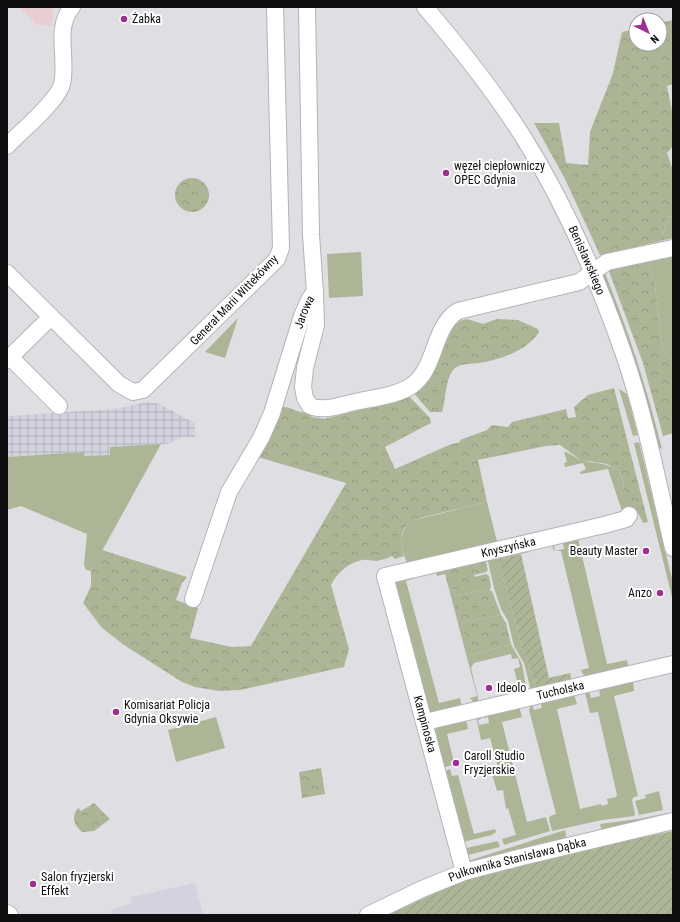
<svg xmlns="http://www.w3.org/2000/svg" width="680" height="922" font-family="'Roboto Condensed',sans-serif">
	<defs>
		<pattern id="industrial-grid" width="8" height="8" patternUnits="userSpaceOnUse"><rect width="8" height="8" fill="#d3d3df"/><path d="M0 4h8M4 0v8" fill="none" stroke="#b4b4be"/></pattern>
		<pattern id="forest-crowns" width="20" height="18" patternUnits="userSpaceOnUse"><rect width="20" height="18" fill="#adb597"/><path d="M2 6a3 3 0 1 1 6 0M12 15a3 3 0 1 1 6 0" fill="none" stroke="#949a81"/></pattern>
		<pattern id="garden-furrows" width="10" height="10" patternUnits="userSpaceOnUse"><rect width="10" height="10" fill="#adb597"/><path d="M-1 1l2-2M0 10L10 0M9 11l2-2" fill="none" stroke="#949a81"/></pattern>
	</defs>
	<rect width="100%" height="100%" fill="#dfdfe3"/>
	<path fill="#e8ced1" d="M 19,7 L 56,7 L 53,10 L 52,26 L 37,25 Z"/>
	<path fill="url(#industrial-grid)" d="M 148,402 L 159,404 L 195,423 L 195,437 L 182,437 L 168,444 L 110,447 L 110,455 L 83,456 L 83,452 L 7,457 L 7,416 L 115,409 Z"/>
	<path fill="#d3d3df" d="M 195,883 L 203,915 L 113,915 L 111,909 L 131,904 L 131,897 Z"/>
	<path fill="#adb597" d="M 673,216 L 673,238 L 665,240 L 663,235 L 667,217 Z
		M 673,251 L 673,359 L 668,358 L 663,350 L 655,285 L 649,263 L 650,255 Z
		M 361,252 L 363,296 L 329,298 L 327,254 Z
		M 604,271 C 628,329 647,388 662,449 L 658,448 L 603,280 Z
		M 238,318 L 225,358 L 205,352 Z
		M 619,389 L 627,394 L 638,435 L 633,436 Z
		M 639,442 L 673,583 L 673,601 L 634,443 Z
		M 161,444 L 91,571 L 86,570 L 84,565 L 87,534 L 21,506 L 7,510 L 7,457 L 83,452 L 84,456 L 110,455 L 110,447 Z
		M 564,452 C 572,453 575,458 582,460 C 597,465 604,461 619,471 L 624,484 L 622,497 L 634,511 L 638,513 L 624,516 L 623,514 L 608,469 L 581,474 L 580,472 L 586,469 L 583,463 L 565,467 L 564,463 L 567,462 Z
		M 487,502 L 498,545 L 408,566 C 401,545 396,540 410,521 Z
		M 578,538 L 607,664 L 627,660 L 629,668 L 585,678 L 581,670 L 589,668 L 561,551 L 554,551 L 551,542 L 553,541 L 555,551 L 564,549 L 562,539 Z
		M 528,547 L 529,552 L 498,559 L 523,651 L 537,689 L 531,691 L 524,663 L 514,646 L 508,621 L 501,609 L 494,588 L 487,557 Z
		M 486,574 L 489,576 L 491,586 L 490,589 L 453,596 L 494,607 L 490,591 L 492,591 L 501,615 L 461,623 L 471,655 L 511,644 L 522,664 L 527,691 L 520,693 L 514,669 L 520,667 L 518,658 L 512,659 L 511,654 L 474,663 L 471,668 L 479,702 L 475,704 L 470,698 L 477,696 L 449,589 L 459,590 L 475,577 Z
		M 414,576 L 415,578 L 406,581 L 439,703 L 460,698 L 462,707 L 430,714 L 393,579 Z
		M 633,680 L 634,691 L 614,696 L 638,796 L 634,797 L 632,800 L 635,814 L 634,816 L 602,820 L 552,831 L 549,819 L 550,816 L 556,814 L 529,710 L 532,703 L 534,710 L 542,708 L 540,701 L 574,694 L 577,704 L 557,709 L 580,809 L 601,804 L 602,806 L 608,804 L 607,799 L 616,797 L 617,795 L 598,712 L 590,713 L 585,693 L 589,690 L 591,698 L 600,696 L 599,688 Z
		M 519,706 L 522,717 L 502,722 L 527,822 L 546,817 L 550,831 L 504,845 L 502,839 L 516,835 L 508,808 L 506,809 L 503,790 L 497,791 L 492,774 L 499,771 L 490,738 L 481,740 L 476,716 L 481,716 L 481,719 L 478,720 L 479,725 L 489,723 L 488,717 L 484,718 L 484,715 Z
		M 216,717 L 225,748 L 176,762 L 168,730 Z
		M 466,719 L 468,729 L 447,734 L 454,762 L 451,763 L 452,765 L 442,768 L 434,731 L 439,725 Z
		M 450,769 L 452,776 L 458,775 L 474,834 L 495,829 L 496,832 L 492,835 L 463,842 L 443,772 Z
		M 659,791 L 663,810 L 639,815 L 635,801 L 646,798 L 645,795 Z
		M 668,813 L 665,817 L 602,832 L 600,824 L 638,819 Z
		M 565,830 L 567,840 L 471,863 L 468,861 Z
		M 498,841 L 500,847 L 468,855 L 466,848 Z"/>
	<path fill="url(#forest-crowns)" d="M 673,20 L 673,84 L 667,86 L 673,116 L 673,146 L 667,153 L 673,170 L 673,216 L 667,217 L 663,235 L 665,240 L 600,255 L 565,179 L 534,123 L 559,123 L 566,163 L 588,165 L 590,132 L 613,73 L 622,32 L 636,29 L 636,44 L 660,44 L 660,23 Z
		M175 195a17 17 0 1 1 34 0a17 17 0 1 1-34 0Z
		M 650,255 L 649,263 L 655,285 L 663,350 L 668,358 L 673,359 L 673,433 L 663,436 L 643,363 L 607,266 Z
		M 467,319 L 483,324 L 497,319 L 518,320 L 538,329 L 539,332 C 527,351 500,360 479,363 C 471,364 462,363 455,368 C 445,377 446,399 442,412 L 430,412 L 412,391 L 452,323 Z
		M 614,388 L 648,522 L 643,523 L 638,513 L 627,509 L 623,506 L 622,497 L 624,484 L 619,471 L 607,464 L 581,460 L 560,445 L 546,446 L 478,460 L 487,502 C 476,505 414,518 410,522 C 399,532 400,543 404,556 L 395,559 L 392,556 C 388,558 382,560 377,561 C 372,561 367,559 362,560 C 348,563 337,573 331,585 L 349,649 L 344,667 L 240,690 L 219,691 L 195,687 L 182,682 L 124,645 L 102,628 L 83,603 L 91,586 L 91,571 L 102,550 L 187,577 L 182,583 L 176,600 L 198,608 L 190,638 L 232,647 L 251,646 L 346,483 L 258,457 L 282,407 C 291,406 298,414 307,412 L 312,417 L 324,419 L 395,401 L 407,394 L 430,418 L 431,423 L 385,447 L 395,469 L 449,445 L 460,442 L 460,440 L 487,430 L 492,425 L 508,427 L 512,422 L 566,409 L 568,418 L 576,417 L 574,407 L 588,395 Z
		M 485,558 L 488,570 L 486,572 L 474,575 L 475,577 L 486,575 L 488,583 L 473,588 L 471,591 L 460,594 L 459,590 L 449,589 L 445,574 L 437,576 L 435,568 Z
		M 490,589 L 494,607 L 488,615 L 460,621 L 453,596 Z
		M 501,615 L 506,623 L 511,644 L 470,655 L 461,623 Z
		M 321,768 L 325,794 L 302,798 L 299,772 Z
		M 94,803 L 110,819 L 94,831 L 82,832 C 74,825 71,817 78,808 L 81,811 Z"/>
	<path fill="url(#garden-furrows)" d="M 521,554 L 549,678 L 570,673 L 572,681 L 537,689 L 523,651 L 498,559 Z
		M 673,831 L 673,915 L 388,915 L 466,878 L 505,866 Z"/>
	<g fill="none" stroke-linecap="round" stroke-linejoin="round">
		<defs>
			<g id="minor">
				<path d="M 307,7 L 311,235 L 315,292 L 316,325 L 305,368 L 303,387 L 305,398 L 310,406 C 324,412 341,405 355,402 C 373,398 396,396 411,386 C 437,369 432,327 458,311 L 579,282 L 607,262 L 673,248"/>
				<path id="s1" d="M 425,7 C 460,48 493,90 522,135 C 564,202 597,277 623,352 C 645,415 658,483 673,548"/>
				<path d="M 7,146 C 20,132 58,101 62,84 C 68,59 54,28 72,7"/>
				<path d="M 7,273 L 119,384 L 133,392 L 143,390 L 277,259 L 281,248 L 275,7"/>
				<path d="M 10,357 L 59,406"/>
				<path d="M 7,360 L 51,317"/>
				<path id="s2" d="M 193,599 L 229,492 L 261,438 L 272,413 L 302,316 L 309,300 L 314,293"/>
				<path id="s3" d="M 425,722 L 673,664"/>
				<path id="s4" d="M 464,872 L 385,576 L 604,525 L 626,519 L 629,515"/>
				<path d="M 7,913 L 10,915"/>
				<path id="s5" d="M 368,915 L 422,889 L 464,872 L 522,857 L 673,821"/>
			</g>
		</defs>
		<use href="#minor" stroke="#b4b4b8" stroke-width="18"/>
		<use href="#minor" stroke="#fff" stroke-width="16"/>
	</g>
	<g fill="#9c3092" stroke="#fff" stroke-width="1.5">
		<circle cx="124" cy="19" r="4"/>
		<circle cx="446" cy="173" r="4"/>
		<circle cx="646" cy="551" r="4"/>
		<circle cx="660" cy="593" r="4"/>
		<circle cx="489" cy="688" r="4"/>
		<circle cx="116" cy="712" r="4"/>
		<circle cx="456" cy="763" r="4"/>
		<circle cx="33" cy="884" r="4"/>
	</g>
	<g text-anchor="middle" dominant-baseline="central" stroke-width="4" stroke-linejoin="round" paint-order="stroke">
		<g font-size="12" fill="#0f0f11" stroke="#fff" text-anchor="start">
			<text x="132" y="19">Żabka</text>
			<text x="454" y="166">węzeł ciepłowniczy<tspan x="454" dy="14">OPEC Gdynia</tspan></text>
			<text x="638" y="551" text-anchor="end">Beauty Master</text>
			<text x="652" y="593" text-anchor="end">Anzo</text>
			<text x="497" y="688">Ideolo</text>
			<text x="124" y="705">Komisariat Policja<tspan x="124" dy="14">Gdynia Oksywie</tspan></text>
			<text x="464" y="756">Caroll Studio<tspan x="464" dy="14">Fryzjerskie</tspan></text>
			<text x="41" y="877">Salon fryzjerski<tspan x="41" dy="14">Effekt</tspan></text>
		</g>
		<g font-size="12" fill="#0f0f11" stroke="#fff">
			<text stroke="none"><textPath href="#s1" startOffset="302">Benisławskiego</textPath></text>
			<text transform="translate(234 300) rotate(-46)">Generał Marii Wittekówny</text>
			<text stroke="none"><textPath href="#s2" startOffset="309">Jarowa</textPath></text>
			<text stroke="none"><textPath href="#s4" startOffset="433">Knyszyńska</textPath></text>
			<text stroke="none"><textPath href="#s3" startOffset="139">Tucholska</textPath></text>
			<text transform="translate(425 724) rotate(75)">Kampinoska</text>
			<text stroke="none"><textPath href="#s5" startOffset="160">Pułkownika Stanisława Dąbka</textPath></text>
		</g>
	</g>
	<rect width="680" height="922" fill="none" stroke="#0f0f11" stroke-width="16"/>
	<g transform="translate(648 32) rotate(137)"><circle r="19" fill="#ffffff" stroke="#9f9fa0"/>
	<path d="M0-3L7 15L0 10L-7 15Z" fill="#9c3092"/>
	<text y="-6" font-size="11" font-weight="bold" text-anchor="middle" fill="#0f0f11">N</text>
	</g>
</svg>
